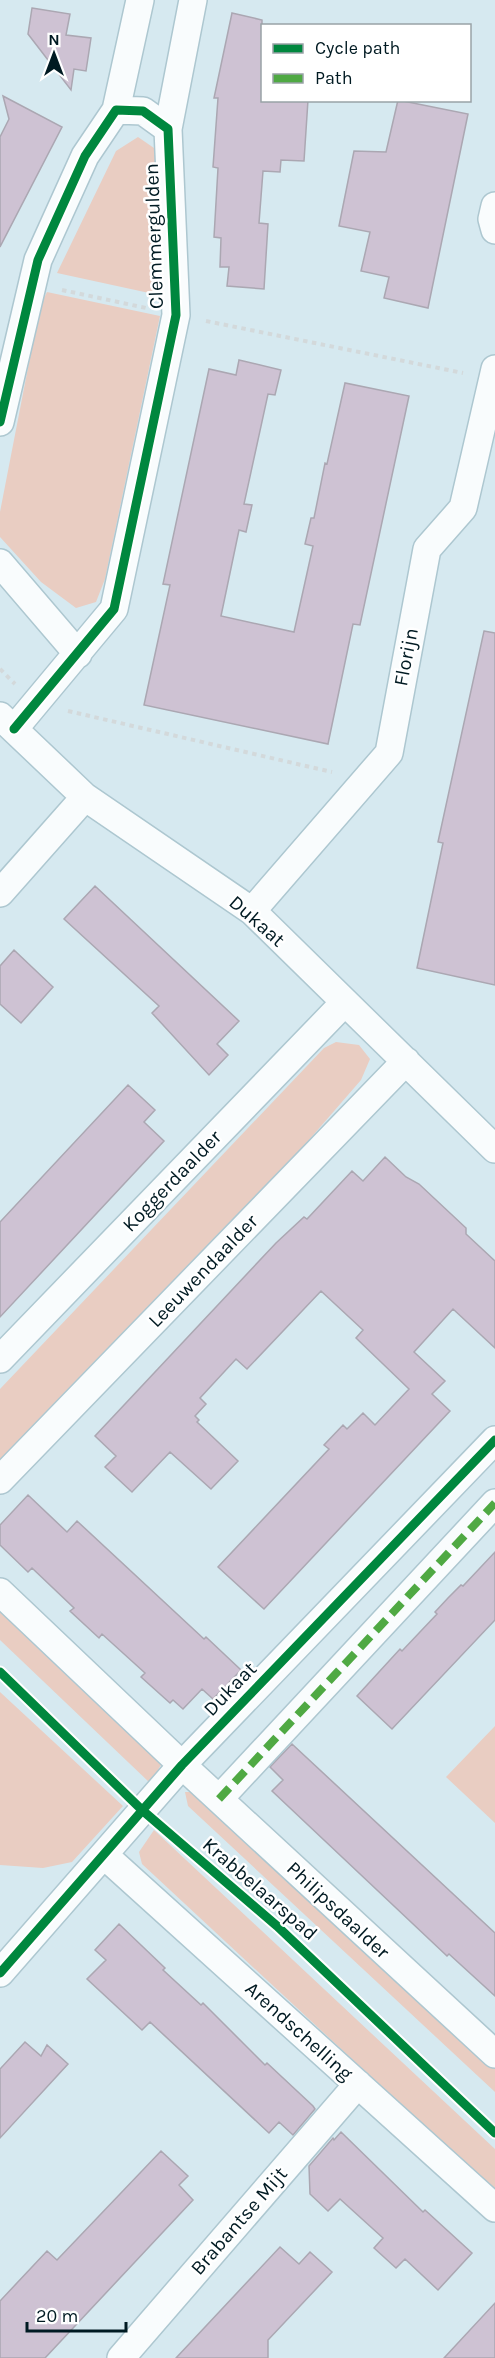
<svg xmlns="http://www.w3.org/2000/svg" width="495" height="2358" font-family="Karla,sans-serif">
	<rect width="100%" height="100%" fill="#d6e9f0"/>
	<path fill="#e9cdc2" d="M 138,137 L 154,148 L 158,171 L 163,296 L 57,273 L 116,151 Z
		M 47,292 L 160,316 L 105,579 L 96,602 L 76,608 L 41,582 L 0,537 L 0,512 L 40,306 Z
		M 336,1042 L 359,1045 L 370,1059 L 361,1080 L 269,1186 L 0,1471 L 0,1389 L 324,1048 Z
		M 0,1606 L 164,1760 L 150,1783 L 0,1640 Z
		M 0,1692 L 123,1806 L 72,1862 L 43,1868 L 0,1865 Z
		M 495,1726 L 495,1823 L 446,1777 Z
		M 185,1792 L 199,1792 L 495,2067 L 495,2092 L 188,1806 Z
		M 154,1830 L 495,2149 L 495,2192 L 142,1864 L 139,1852 Z"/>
	<path fill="#cec2d3" stroke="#aba7b2" stroke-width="1.5" d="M 32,8 L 70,14 L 66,35 L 91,38 L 86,71 L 74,69 L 71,90 L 28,34 Z
		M 232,13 L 262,20 L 262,100 L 308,100 L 304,161 L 281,160 L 280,172 L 263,171 L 259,223 L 268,224 L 264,289 L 227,286 L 229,267 L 220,267 L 221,238 L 214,237 L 218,168 L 213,167 L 218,98 L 214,98 Z
		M 3,96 L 62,127 L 0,247 L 0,137 L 9,119 Z
		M 398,100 L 468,114 L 428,308 L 384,298 L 389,277 L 361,271 L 370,232 L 339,226 L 354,151 L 386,152 Z
		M 239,360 L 281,370 L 275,395 L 268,394 L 244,504 L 252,505 L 246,532 L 239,530 L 221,616 L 294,632 L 313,546 L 305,544 L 311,518 L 314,518 L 325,463 L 327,464 L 345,383 L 409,396 L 360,625 L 353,624 L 328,744 L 144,705 L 170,585 L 163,584 L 209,369 L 236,375 Z
		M 484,631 L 495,633 L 495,985 L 417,968 L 443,843 L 438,842 Z
		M 95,886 L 239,1021 L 217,1044 L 228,1055 L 209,1075 L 152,1013 L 159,1006 L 64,919 Z
		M 14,950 L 53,987 L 21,1023 L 0,1004 L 0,966 Z
		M 128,1085 L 155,1110 L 144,1122 L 164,1141 L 0,1317 L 0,1222 Z
		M 385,1157 L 406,1177 L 419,1184 L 466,1228 L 466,1234 L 495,1261 L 495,1348 L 453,1309 L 414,1352 L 445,1381 L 432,1394 L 450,1411 L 264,1609 L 218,1567 L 329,1449 L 324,1445 L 343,1425 L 347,1429 L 363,1413 L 375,1425 L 409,1389 L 356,1338 L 363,1330 L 321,1291 L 247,1369 L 236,1359 L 200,1398 L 206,1404 L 195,1416 L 199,1420 L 197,1422 L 238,1461 L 211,1489 L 170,1452 L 132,1492 L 105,1467 L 116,1456 L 95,1436 L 276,1243 L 304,1217 L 307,1219 L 352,1171 L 363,1181 Z
		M 28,1495 L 67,1532 L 77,1521 L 204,1639 L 206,1637 L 241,1670 L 213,1699 L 202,1689 L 183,1709 L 173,1700 L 170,1703 L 141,1677 L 145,1673 L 102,1634 L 99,1638 L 70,1611 L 74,1608 L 32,1568 L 28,1572 L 0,1545 L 0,1525 Z
		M 495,1552 L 495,1620 L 392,1729 L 357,1696 L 400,1649 L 402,1651 L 437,1614 L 435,1612 L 448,1598 L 461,1585 L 463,1586 Z
		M 292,1744 L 495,1933 L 495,1996 L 449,1954 L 447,1956 L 272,1791 L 283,1780 L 270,1767 Z
		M 119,1924 L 165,1968 L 163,1970 L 201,2005 L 203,2003 L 265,2065 L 267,2063 L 313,2106 L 315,2109 L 293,2135 L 279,2122 L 269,2133 L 150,2022 L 142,2030 L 87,1979 L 106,1960 L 95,1950 Z
		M 25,2042 L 41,2056 L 47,2045 L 68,2064 L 0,2138 L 0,2069 Z
		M 341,2132 L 423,2212 L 425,2210 L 472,2253 L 438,2290 L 405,2259 L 396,2268 L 374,2248 L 383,2238 L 340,2199 L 328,2211 L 310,2194 L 309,2166 L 333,2138 L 334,2140 Z
		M 161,2151 L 188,2176 L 179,2185 L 193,2200 L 45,2358 L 0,2358 L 0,2301 L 47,2251 L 57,2260 Z
		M 280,2247 L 299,2264 L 310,2252 L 332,2272 L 268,2340 L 268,2358 L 176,2358 Z
		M 495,2303 L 495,2358 L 444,2358 Z"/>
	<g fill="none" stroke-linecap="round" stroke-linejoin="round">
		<defs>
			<path id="street" d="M 116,110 L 140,0
				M 168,129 L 193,0
				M 495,206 L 492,219 L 495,230
				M 0,422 L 38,260 L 85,156 L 116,110 L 143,111 L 168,129 L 176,315 L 114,609 L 14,729
				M 0,563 L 78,654
				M 0,716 L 85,797 L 252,911 L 495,1149
				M 0,893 L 85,797
				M 252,911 L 389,753 L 427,549 L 463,508 L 495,369
				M 0,1359 L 345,1002
				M 0,1480 L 406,1061
				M 0,1592 L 182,1765 L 495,2054
				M 219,1799 L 495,1503
				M 104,1855 L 495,2208
				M 0,1973 L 182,1765 L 495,1440
				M 121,2358 L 358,2084"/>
		</defs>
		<use href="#street" stroke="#adc7d0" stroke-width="30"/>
		<path stroke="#d3d9db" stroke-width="4" stroke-dasharray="4.5 4.5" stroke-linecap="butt" d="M 62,290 L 146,308
			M 206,321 L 463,373
			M 0,669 L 15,684
			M 68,711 L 332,772"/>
		<use href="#street" stroke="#f9fcfd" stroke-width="27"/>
		<path stroke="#4fa943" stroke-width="8" stroke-dasharray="15 8" stroke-linecap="butt" d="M 219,1799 L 495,1503"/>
		<defs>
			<path id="cycleway" d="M 0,422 L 38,260 L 85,156 L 116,110 L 143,111 L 168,129 L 176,315 L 114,609 L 14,729
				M 0,1672 L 142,1810 L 277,1926 L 495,2133
				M 0,1973 L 182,1765 L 495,1440"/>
		</defs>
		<use href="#cycleway" stroke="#fff" stroke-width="13"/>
		<use href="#cycleway" stroke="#00873e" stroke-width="9"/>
	</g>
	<g text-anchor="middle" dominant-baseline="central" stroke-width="5" stroke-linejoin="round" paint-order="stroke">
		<g font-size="20" fill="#001a22" stroke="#fff">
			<text transform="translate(154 236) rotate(-92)">Clemmergulden</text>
			<text transform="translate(406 657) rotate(-79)">Florijn</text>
			<text transform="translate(257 921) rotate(41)">Dukaat</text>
			<text transform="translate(172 1181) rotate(-46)">Koggerdaalder</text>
			<text transform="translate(203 1271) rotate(-46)">Leeuwendaalder</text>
			<text transform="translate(230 1689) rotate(-46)">Dukaat</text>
			<text transform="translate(260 1889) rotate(41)">Krabbelaarspad</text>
			<text transform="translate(338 1910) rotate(43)">Philipsdaalder</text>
			<text transform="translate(299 2031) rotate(42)">Arendschelling</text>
			<text transform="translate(239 2221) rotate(-49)">Brabantse Mijt</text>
		</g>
	</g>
	<rect x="261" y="24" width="210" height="78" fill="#ffffff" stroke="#99a3a7" stroke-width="1.5"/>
	<rect x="273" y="44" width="30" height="9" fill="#00873e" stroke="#99a3a7" stroke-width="1.5"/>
	<text x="315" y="54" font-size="18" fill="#001a22">Cycle path</text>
	<rect x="273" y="74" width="30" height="9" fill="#4fa943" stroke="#99a3a7" stroke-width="1.5"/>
	<text x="315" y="84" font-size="18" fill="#001a22">Path</text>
	<g transform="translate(54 54)" stroke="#ffffff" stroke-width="4.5" paint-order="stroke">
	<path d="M0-4.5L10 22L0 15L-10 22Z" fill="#001a22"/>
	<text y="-9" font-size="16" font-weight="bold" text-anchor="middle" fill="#001a22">N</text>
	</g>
	<path d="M27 2322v9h99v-9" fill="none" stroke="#001a22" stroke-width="3"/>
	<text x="36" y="2322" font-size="18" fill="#001a22" stroke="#ffffff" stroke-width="4.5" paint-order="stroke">20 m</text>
</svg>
